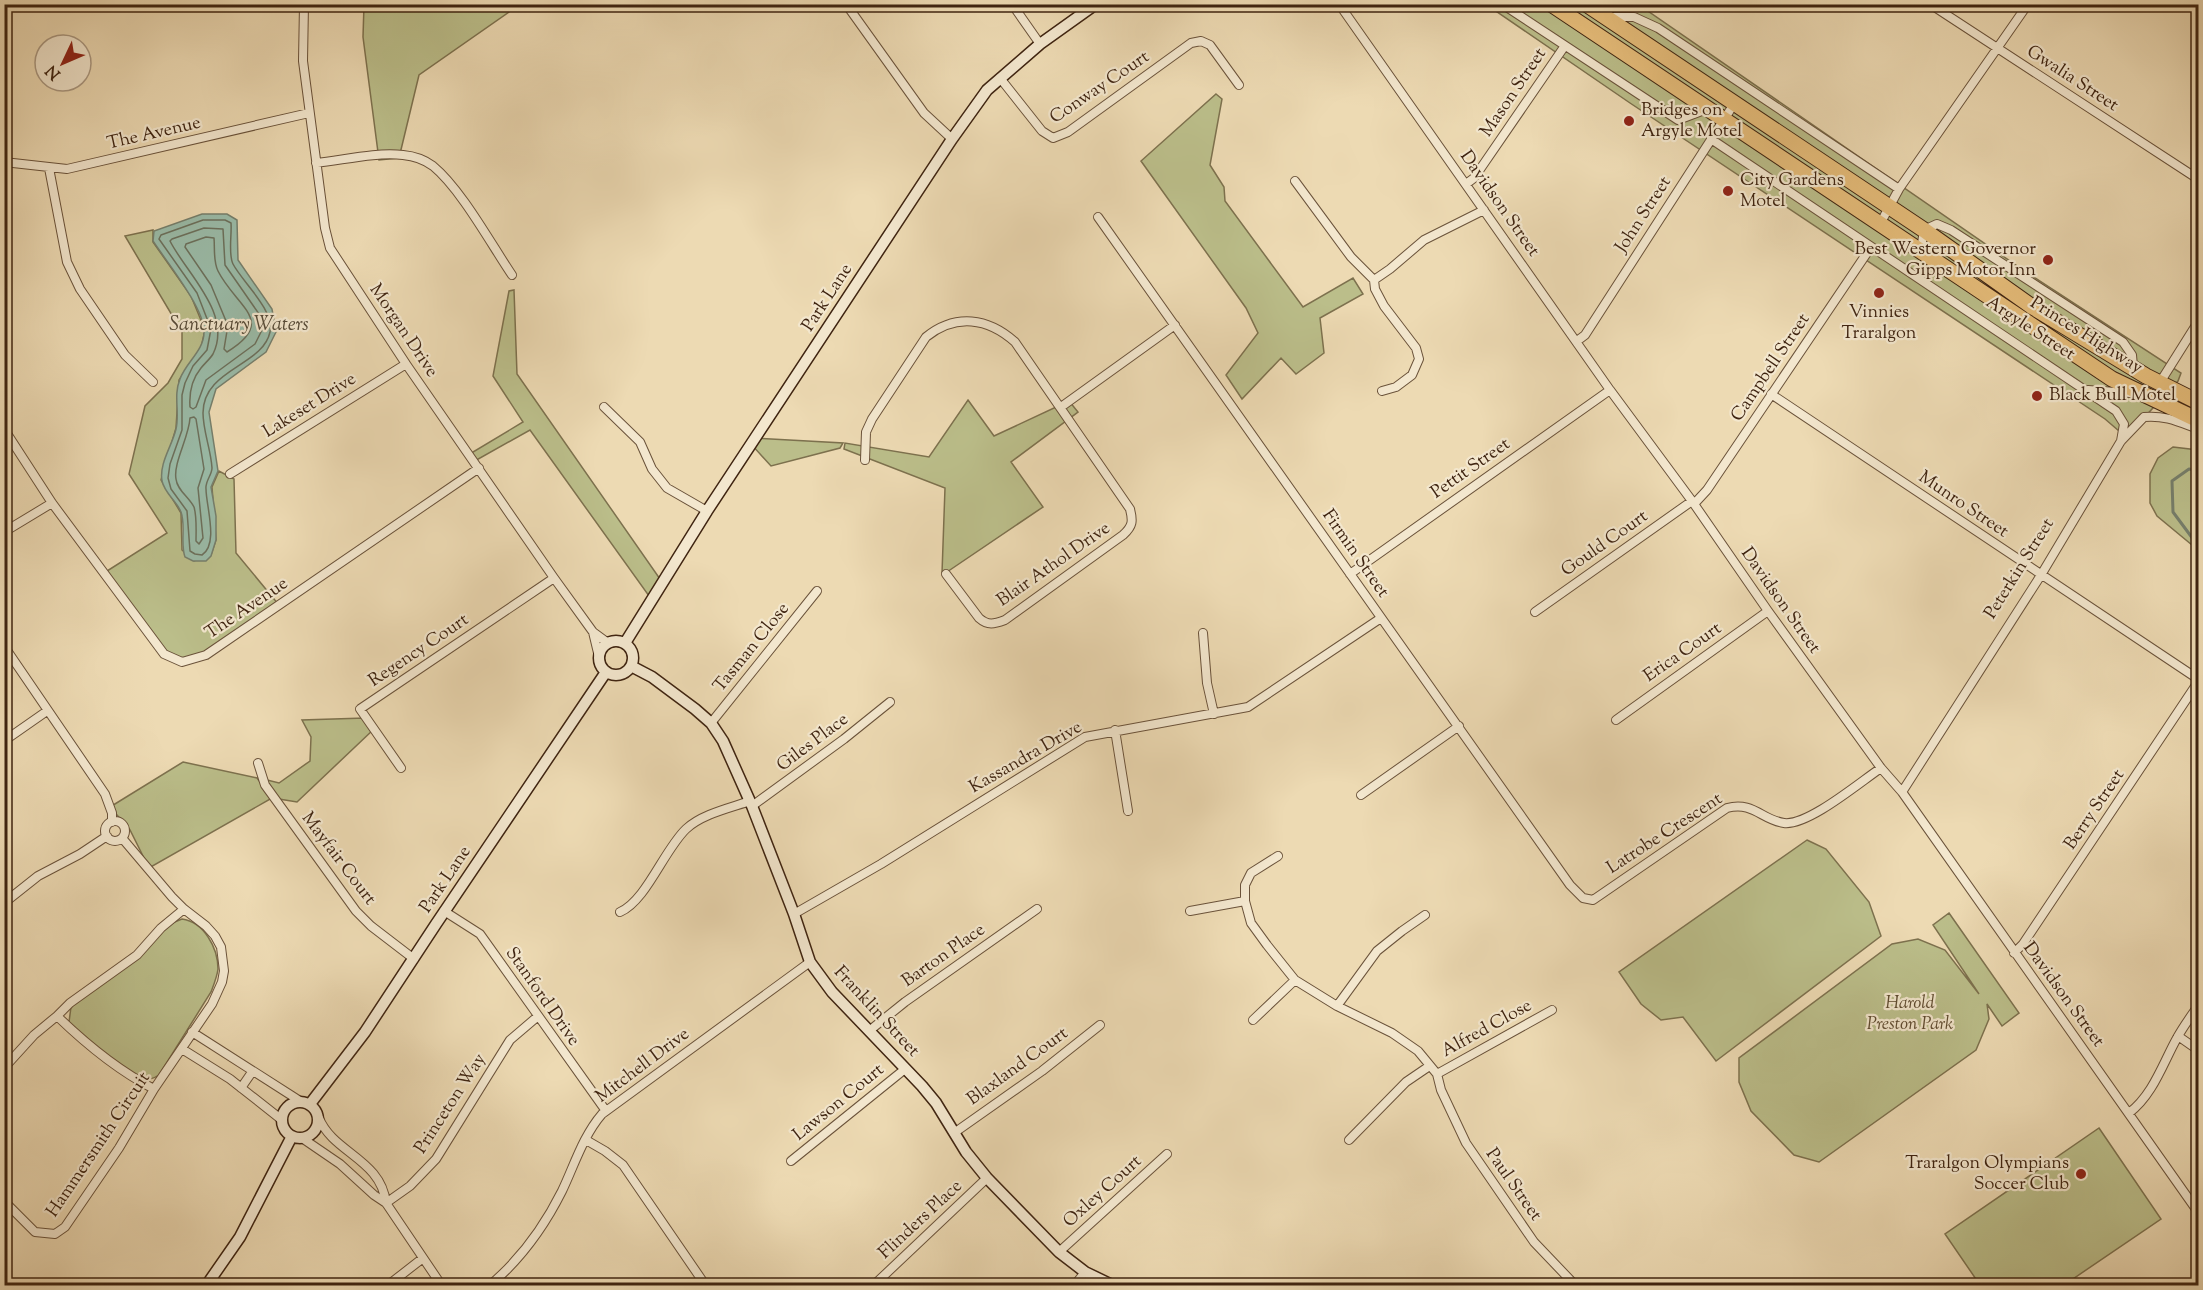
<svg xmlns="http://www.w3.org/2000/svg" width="2203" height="1290" font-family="'Sorts Mill Goudy',serif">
	<rect width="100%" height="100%" fill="#eddab3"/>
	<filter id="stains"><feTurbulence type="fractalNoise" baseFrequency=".00333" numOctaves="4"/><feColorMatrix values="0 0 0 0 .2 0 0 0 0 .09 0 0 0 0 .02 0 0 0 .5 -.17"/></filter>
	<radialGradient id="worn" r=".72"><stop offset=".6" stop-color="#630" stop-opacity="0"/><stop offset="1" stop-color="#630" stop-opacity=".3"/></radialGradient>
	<path fill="#bbbe8a" stroke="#7d714e" stroke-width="1.5" d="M 364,5 L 519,5 L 419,75 L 399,158 L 379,160 L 363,37 Z
		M 1487,5 L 1639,5 L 2026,272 L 2181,373 L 2178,381 L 2126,437 L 2105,419 L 1630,103 Z
		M 1216,94 L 1222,99 L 1210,165 L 1224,187 L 1225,201 L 1303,307 L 1353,278 L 1363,294 L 1320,318 L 1324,353 L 1296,374 L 1281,358 L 1242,399 L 1226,375 L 1258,333 L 1246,308 L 1141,161 Z
		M 153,230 L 153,242 L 191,296 L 205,330 L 201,348 L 179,380 L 176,428 L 161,480 L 181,513 L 182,550 L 194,561 L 211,555 L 216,540 L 212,487 L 219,471 L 234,479 L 236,553 L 279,605 L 206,655 L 182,662 L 164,654 L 107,571 L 167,533 L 129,474 L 145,406 L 168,383 L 182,359 L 182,332 L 125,236 Z
		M 514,290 L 517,374 L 660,579 L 649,596 L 530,430 L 473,462 L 468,455 L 523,422 L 493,376 L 509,291 Z
		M 968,400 L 994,436 L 1069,401 L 1078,412 L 1011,462 L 1043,507 L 944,574 L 942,573 L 945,488 L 844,449 L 845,443 L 929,457 Z
		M 754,438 L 843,443 L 840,448 L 771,466 L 751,444 Z
		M 2173,447 L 2198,450 L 2198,550 L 2157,516 L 2150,503 L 2150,474 L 2158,458 Z
		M 365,718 L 374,729 L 297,802 L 273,798 L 259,778 L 279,783 L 310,761 L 311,737 L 302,720 Z
		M 183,762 L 257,778 L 272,798 L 149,868 L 130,830 L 110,807 Z
		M 1807,840 L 1826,849 L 1869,902 L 1881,936 L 1716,1061 L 1683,1017 L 1661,1020 L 1641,1004 L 1619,972 Z
		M 1949,913 L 2019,1013 L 2002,1026 L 1987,1004 L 1989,1019 L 1976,1050 L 1819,1162 L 1794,1155 L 1751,1111 L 1739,1082 L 1739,1058 L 1892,944 L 1918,939 L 1945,950 L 1979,994 L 1933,925 Z
		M 182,919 C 204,922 218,948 218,969 C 217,977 214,984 211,992 L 159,1075 C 152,1080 147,1080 140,1078 L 90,1043 L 69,1022 L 71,1007 L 172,923 Z
		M 2099,1128 L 2161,1219 L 2064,1285 L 1980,1285 L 1945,1234 Z"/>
	<path fill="#9abba8" stroke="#767f6c" stroke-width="1.5" d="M 202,214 L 227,214 L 237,220 L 238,260 L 272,309 L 276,332 L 266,352 L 216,389 L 209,412 L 218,471 L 211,487 L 216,516 L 216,540 L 211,556 L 206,561 L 193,561 L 185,557 C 180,543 186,526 181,512 C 176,500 165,494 162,481 C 159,463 172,446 176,429 C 180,412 173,396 180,379 C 186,362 204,351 204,332 C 205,309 166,261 153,241 L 154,231 Z"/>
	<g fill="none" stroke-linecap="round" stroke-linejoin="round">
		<path stroke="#6c705c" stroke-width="1.5" d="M 203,220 L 225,220 L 231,223 C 232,235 228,254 233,264 C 243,283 274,309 270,332 C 263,366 203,369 203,413 C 203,431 211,450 212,468 C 212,475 205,481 206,489 C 206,506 219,544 202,555 L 195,554 L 190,551 L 187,511 L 171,489 L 168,478 L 170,464 L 182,430 L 182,395 L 185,383 L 193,366 L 207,350 L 211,329 L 197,293 L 159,239 L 161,235 Z
			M 204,228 L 223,229 L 225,265 L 259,314 L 262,330 L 255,344 L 206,380 L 196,407 L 193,409 L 190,407 C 189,393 192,379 201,368 C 205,363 210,359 213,354 C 233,314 186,273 170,241 L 172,239 Z
			M 206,237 L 214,238 C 215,249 213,261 218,271 C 236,307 278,321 227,352 L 224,349 L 227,331 L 226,321 L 211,285 L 185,247 L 186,244 Z
			M 194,417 L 196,419 L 204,469 L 198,488 L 203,538 L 199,544 L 196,541 C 196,531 197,517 194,507 C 189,497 177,490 176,479 C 173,463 189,437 190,418 Z"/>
		<path stroke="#767f6c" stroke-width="3" d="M 2198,471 L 2189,469 L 2172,481 L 2173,512 L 2193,539 L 2198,542"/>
		<defs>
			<path id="street" d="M 304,4 L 303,61 L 325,228 L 330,248 L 406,364 L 554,578 L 593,632 L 608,643
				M 846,4 L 924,113 L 952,139
				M 1012,4 L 1040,44
				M 1339,4 L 1610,390 L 1692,501 L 1768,611 L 1881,768 L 1902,792 L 2198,1212
				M 1502,4 L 1678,120 L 1707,109
				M 1930,4 L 2198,179
				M 1612,17 L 1634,17 L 1658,28 L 1899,189
				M 1000,78 L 1042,131 L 1053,138 L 1068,132 L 1191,43 L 1201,41 L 1210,45 L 1239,85
				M 1711,139 L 2116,411 L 2124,424 L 2121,441
				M 4,162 L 67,169 L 309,113
				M 316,163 C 344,160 375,152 403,155 C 414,156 425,160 433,166 C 461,189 491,244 512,275
				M 49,168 L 67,262 L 80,289 L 125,355 L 153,382
				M 1295,181 L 1351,257 L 1374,280 L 1375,289 L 1384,306 L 1416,348 L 1419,359 L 1412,375 L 1396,387 L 1382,391
				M 1466,184 L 1474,178 L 1564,47
				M 1098,217 L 1570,885 L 1583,898 L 1593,900 L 1727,808 C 1753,801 1762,820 1784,823 C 1808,826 1860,782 1881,768
				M 1880,224 L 1899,189 L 2028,4
				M 1929,248 L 1922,243 L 1924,230 L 1937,224 L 1951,230 L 2123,342 L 2132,355 L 2133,367
				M 1374,280 L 1390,269 L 1424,240 L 1484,210
				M 1577,341 L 1585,335 L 1734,104
				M 2159,384 L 2198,322
				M 2088,390 L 2130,393
				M 1771,394 L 2198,679
				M 604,407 L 640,442 L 652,469 L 667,488 L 707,511
				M 1061,407 L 1175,325
				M 4,429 L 52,503 L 164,654 L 182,662 L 206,655 L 479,468
				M 865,460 L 866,432 L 872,419 L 926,337 C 956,313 988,318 1015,342 L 1130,509 C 1133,521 1133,526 1123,535 L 1005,620 C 994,624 988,626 979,618 L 946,574
				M 230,474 L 406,364
				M 1694,504 L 1707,490 L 1871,247
				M 4,532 L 52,503
				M 1350,574 L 1610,390
				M 1535,612 L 1692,501
				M 593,632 L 599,657
				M 1203,633 L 1207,683 L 1214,714
				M 4,646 L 105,794 L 112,813 L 112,822
				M 1616,720 L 1768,611
				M 711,723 L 817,591
				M 1115,730 L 1128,811
				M 4,741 L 47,711
				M 258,763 L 265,785 L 356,911 L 371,926 L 414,959
				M 401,768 L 360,709 L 554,578
				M 1902,792 L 2041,575 L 2121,441 L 2144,417 C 2165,415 2179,422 2198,429
				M 1361,795 L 1459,726
				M 752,806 L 844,739 L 890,702
				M105 831a10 10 0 1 1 20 0a10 10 0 1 1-20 0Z
				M 1278,856 L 1251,873 L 1245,885 L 1245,901 L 1251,923 L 1267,945 L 1295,980 L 1337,1006 L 1392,1033 L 1418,1051 L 1437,1074 L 1441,1090 L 1466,1143 L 1534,1242 L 1576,1286
				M 4,903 L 38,876 L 80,854 L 107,836
				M 444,911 L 480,934 L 606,1111
				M 1190,911 L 1245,901
				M 620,912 C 646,901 664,850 686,829 C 702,814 730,808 750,801
				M 794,914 L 881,864 L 1085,737 L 1248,707 L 1381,618
				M 2014,953 L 2023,944 L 2198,682
				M 1337,1006 L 1377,951 L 1402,931 L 1425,915
				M 57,1016 C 87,1045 117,1070 154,1089
				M 1253,1020 L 1295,980
				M 869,1031 L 905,1002 L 1037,909
				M 192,1032 L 300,1101
				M 2178,1036 L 2198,1050
				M 182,1049 L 230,1079 L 282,1120
				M 4,1068 L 34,1035 L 57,1016 L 70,1003 L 137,955 L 161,928 L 184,909
				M 1437,1074 L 1552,1010
				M 241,1088 L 252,1072
				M 2129,1113 C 2153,1095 2163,1063 2177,1038 C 2183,1027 2191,1016 2198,1006
				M 319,1118 C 333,1153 381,1159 386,1203
				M 954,1133 L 1042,1071 L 1100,1025
				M 302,1138 L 340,1164 L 374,1195 L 386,1203 L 442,1286
				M 586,1140 L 605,1151 L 623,1165 L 706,1286
				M 1349,1140 L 1406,1082 L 1428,1067
				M 791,1161 L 905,1069
				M 4,1201 L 35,1232 L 55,1234 L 65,1227 L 119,1148 L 154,1089 L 212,1004 L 222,982 L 224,971 L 221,947 L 215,936 L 206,926 L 184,909 L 172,897 L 122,838
				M 386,1203 L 410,1186 L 436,1159 L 510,1040 L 537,1017
				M 1059,1252 L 1167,1154
				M 875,1284 L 987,1178
				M 387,1286 L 423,1258
				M 489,1286 C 520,1260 544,1227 562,1191 C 574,1166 583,1136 602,1114 L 810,962
				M 1074,1286 L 1085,1272"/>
			<path id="secondary" d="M599 658a17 17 0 1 1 34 0a17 17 0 1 1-34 0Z
				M 625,643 L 707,511 L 952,139 L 987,90 L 1040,44 L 1096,4
				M 631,666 L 652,677 L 695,709 L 711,723 L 723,741 L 752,806 L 794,914 L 810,962 L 832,992 L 922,1086 L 936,1103 L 966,1152 L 987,1178 L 1059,1252 L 1085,1272 L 1114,1286
				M282 1120a18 18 0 1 1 36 0a18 18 0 1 1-36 0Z
				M 310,1104 L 365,1032 L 436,924 L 606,672
				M 206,1286 L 240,1237 L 292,1136"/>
			<path id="highway" d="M 1551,4 L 2112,379 L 2198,420
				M 1586,4 L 1924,230 L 2031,306 L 2146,376 L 2198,402"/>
		</defs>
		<use href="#street" stroke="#6a523a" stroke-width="10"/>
		<use href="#secondary" stroke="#3f2411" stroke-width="13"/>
		<use href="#highway" stroke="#3f2411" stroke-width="17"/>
		<use href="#street" stroke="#f3e7ce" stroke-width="8"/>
		<use href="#secondary" stroke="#f3e7ce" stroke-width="10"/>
		<use href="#highway" stroke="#e6bd7a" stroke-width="15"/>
	</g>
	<g fill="#8f2418" stroke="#f3e7ce" stroke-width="2">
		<circle cx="1629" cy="121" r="6"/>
		<circle cx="1728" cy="191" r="6"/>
		<circle cx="2048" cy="260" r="6"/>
		<circle cx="1879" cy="293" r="6"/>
		<circle cx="2037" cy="396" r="6"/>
		<circle cx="2081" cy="1174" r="6"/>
	</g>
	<g text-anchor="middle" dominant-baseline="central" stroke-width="4.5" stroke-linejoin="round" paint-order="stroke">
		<g font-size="18" fill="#3f2411" stroke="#f3e7ce">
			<text transform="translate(2072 79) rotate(33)">Gwalia Street</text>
			<text transform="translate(1100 88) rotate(-34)">Conway Court</text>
			<text transform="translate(1514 93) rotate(-56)">Mason Street</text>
			<text transform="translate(154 134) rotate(-13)">The Avenue</text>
			<text transform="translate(1499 204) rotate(55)">Davidson Street</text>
			<text transform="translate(1644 215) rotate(-57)">John Street</text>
			<text transform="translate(828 298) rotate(-57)">Park Lane</text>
			<text transform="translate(2030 329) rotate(33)">Argyle Street</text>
			<text transform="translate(403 331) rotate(56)">Morgan Drive</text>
			<text transform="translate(2086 336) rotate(32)">Princes Highway</text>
			<text transform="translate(1771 368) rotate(-56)">Campbell Street</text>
			<text transform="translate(310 406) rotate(-32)">Lakeset Drive</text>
			<text transform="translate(1471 469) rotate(-35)">Pettit Street</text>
			<text transform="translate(1963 505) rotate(34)">Munro Street</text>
			<text transform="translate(1605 544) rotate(-35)">Gould Court</text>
			<text transform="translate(1355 554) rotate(55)">Firmin Street</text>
			<text transform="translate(1054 565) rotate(-35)">Blair Athol Drive</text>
			<text transform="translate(2020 569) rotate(-58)">Peterkin Street</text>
			<text transform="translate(1780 601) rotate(55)">Davidson Street</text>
			<text transform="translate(247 609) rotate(-34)">The Avenue</text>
			<text transform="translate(752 648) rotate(-51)">Tasman Close</text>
			<text transform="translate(419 651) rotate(-34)">Regency Court</text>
			<text transform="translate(1683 653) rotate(-35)">Erica Court</text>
			<text transform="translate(813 743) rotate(-37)">Giles Place</text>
			<text transform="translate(1026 758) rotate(-30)">Kassandra Drive</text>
			<text transform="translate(2095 810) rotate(-56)">Berry Street</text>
			<text transform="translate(1665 834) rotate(-33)">Latrobe Crescent</text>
			<text transform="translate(338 859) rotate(53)">Mayfair Court</text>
			<text transform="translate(446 880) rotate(-56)">Park Lane</text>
			<text transform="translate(944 956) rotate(-35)">Barton Place</text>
			<text transform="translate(2063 995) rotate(54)">Davidson Street</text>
			<text transform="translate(542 997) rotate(55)">Stanford Drive</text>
			<text transform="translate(876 1012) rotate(47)">Franklin Street</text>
			<text transform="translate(1487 1029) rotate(-29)">Alfred Close</text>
			<text transform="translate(643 1066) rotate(-37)">Mitchell Drive</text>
			<text transform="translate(1018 1067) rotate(-36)">Blaxland Court</text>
			<text transform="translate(839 1103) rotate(-39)">Lawson Court</text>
			<text transform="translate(451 1104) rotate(-57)">Princeton Way</text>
			<text transform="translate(99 1145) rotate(-56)">Hammersmith Circuit</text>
			<text transform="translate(1513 1185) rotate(55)">Paul Street</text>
			<text transform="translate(1103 1192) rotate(-42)">Oxley Court</text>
			<text transform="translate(921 1220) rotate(-43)">Flinders Place</text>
		</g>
		<g font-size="18" fill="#3f2411" stroke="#f3e7ce" text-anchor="start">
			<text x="1641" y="111">Bridges on<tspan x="1641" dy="21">Argyle Motel</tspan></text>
			<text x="1740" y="181">City Gardens<tspan x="1740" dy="21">Motel</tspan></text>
			<text x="2036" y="250" text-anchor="end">Best Western Governor<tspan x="2036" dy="21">Gipps Motor Inn</tspan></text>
			<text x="1879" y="313" text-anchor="middle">Vinnies<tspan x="1879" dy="21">Traralgon</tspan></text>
			<text x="2049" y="396">Black Bull Motel</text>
			<text x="2069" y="1164" text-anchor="end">Traralgon Olympians<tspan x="2069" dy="21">Soccer Club</tspan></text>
		</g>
		<g font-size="18" font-style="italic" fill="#5e4a2f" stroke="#f3e7ce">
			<text x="1910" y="1004">Harold<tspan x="1910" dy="21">Preston Park</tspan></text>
		</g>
		<g font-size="20" font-style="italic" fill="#564a37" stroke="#f3e7ce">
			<text x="239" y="325">Sanctuary Waters</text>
		</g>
	</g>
	<rect width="2203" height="1290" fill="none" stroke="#eddab3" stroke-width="24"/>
	<rect x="6" y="6" width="2191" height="1278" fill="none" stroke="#3f2411" stroke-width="3"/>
	<rect x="12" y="12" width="2179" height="1266" fill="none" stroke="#3f2411" stroke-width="1.5"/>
	<g transform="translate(63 63) rotate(226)"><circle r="28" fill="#f3e7ce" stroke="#ab9982" stroke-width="1.5"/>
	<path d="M0-4.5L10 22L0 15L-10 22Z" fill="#8f2418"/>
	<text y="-9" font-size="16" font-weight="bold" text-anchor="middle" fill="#3f2411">N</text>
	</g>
	<rect width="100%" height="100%" filter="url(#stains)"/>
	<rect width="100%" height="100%" fill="url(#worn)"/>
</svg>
